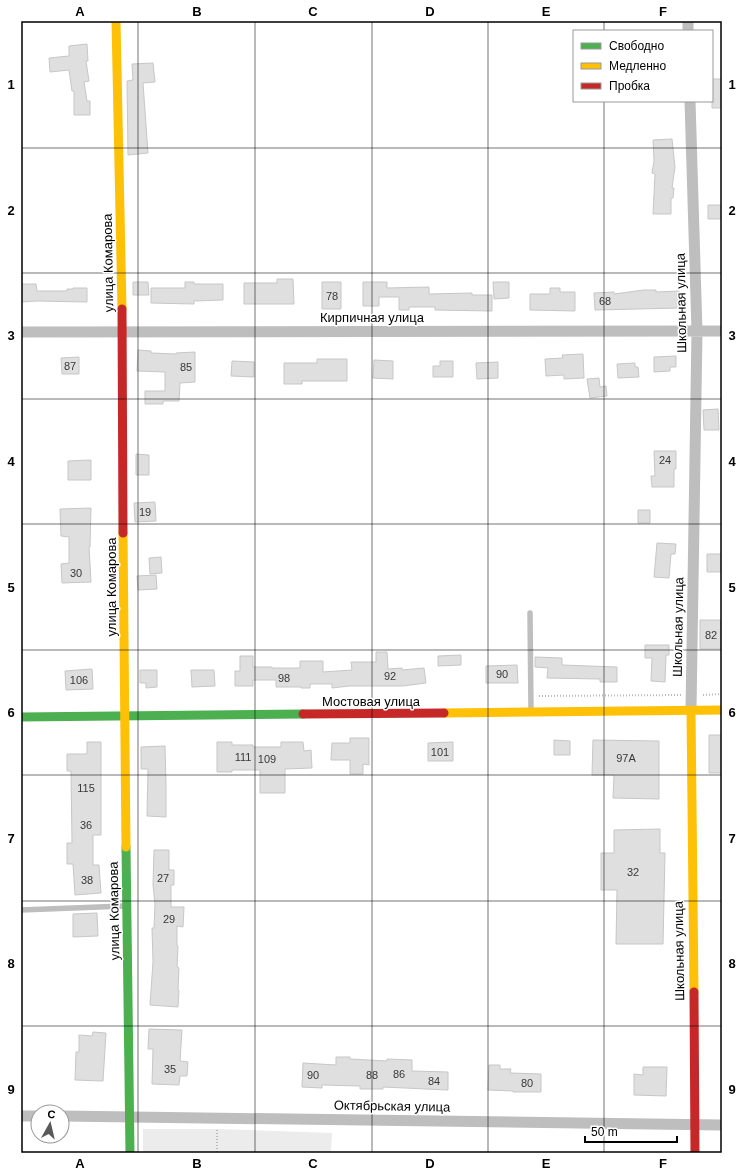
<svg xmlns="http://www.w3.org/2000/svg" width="743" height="1174" font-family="Arial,sans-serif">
	<rect width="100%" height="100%" fill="#fff"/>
	<path fill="#ececec" d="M 143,1129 L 217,1129 L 332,1133 L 331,1153 L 143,1153 Z"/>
	<path fill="#dfdfdf" stroke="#c7c7c7" d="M 87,44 L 88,61 L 86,61 L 89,81 L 84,82 L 87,101 L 90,101 L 90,115 L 74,115 L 74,91 L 72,91 L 69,70 L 50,72 L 49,58 L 69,56 L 69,46 Z
		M 153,63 L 155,82 L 143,83 L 148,153 L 128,155 L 127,81 L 133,80 L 132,64 Z
		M 712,79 L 722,79 L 722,108 L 712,108 Z
		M 672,139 L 675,167 L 672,188 L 674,188 L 673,198 L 671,198 L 671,214 L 653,214 L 655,174 L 652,173 L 654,161 L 653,140 Z
		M 708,205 L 722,205 L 722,219 L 708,219 Z
		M 277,279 L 293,279 L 294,304 L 244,304 L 244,283 L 277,283 Z
		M 133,282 L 148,282 L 149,295 L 133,295 Z
		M 185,282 L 194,282 L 194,284 L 223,284 L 223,300 L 194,301 L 194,304 L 151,303 L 151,288 L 185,288 Z
		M 322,282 L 341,282 L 341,309 L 322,309 Z
		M 363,282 L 387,282 L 387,288 L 429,287 L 429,294 L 472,293 L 472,295 L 492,295 L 492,311 L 435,310 L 435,307 L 409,307 L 409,310 L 399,310 L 399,297 L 379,297 L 379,306 L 363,306 Z
		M 493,282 L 509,282 L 509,298 L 494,299 Z
		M 21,284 L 36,284 L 37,291 L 67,291 L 67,289 L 73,289 L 73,288 L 87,288 L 87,302 L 37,301 L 21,302 Z
		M 550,288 L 560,288 L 560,292 L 575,292 L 575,311 L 530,310 L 530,294 L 550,294 Z
		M 644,290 L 656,290 L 656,292 L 679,291 L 680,308 L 595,310 L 594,293 L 614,292 L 614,294 Z
		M 138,350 L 151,351 L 151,353 L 176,354 L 176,353 L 195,352 L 195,382 L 180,383 L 179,401 L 163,401 L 163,404 L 145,404 L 145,391 L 165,391 L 165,372 L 137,371 Z
		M 583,354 L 584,378 L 564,379 L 564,375 L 546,376 L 545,359 L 563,358 L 562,355 Z
		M 676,356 L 676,367 L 670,367 L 670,371 L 654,372 L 654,357 Z
		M 79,357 L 79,374 L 62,374 L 61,358 Z
		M 317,359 L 347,359 L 347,381 L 302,381 L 302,384 L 284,384 L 284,363 L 317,363 Z
		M 374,360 L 393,361 L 393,379 L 373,378 Z
		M 232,361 L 254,362 L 254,377 L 231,376 Z
		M 440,361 L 453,361 L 453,377 L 433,377 L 433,366 L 440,366 Z
		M 498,362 L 498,378 L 477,379 L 476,363 Z
		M 635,363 L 635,367 L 638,367 L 639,377 L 618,378 L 617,364 Z
		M 599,378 L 600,387 L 606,386 L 607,396 L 590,398 L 587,379 Z
		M 718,409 L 719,430 L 704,430 L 703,410 Z
		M 654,451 L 676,451 L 676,469 L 674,469 L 674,487 L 652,487 L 651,476 L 655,476 Z
		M 136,454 L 149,455 L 149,475 L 136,475 Z
		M 91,460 L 91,480 L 68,480 L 68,461 Z
		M 155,502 L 156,521 L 135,522 L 134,503 Z
		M 91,508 L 90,547 L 89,547 L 91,582 L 62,583 L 61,564 L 69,563 L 69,537 L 61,536 L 60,509 Z
		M 638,510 L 650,510 L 650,523 L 638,523 Z
		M 657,543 L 676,544 L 675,554 L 671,554 L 669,578 L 654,577 Z
		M 707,554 L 722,554 L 722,572 L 707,572 Z
		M 161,557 L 162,573 L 150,574 L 149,558 Z
		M 156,575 L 157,589 L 138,590 L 137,576 Z
		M 700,620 L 721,620 L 721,649 L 700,649 Z
		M 645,645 L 669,645 L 669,655 L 666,655 L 665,682 L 651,681 L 652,658 L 645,658 Z
		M 376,652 L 387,652 L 388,669 L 402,668 L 402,670 L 424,668 L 426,683 L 403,686 L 349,686 L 332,688 L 332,684 L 310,684 L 310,688 L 301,688 L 301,687 L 276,687 L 276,680 L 253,680 L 253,686 L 235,686 L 235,671 L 240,671 L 240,656 L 253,656 L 253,667 L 272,667 L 272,668 L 300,668 L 300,661 L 323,661 L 323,672 L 352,670 L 351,662 L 376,662 Z
		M 461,655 L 461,665 L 438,666 L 438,656 Z
		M 535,657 L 562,658 L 562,665 L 617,667 L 617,682 L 600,682 L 600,679 L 547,678 L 548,668 L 535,667 Z
		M 517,665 L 518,683 L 486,683 L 486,666 Z
		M 92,669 L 93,689 L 66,690 L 65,671 Z
		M 140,670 L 157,670 L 157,687 L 146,688 L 146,683 L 140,683 Z
		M 191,670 L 214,670 L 215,686 L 192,687 Z
		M 709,735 L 722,735 L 722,773 L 709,773 Z
		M 350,738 L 369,738 L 369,765 L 363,764 L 363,774 L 350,774 L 350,760 L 331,760 L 332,743 L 350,743 Z
		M 554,740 L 570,741 L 570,755 L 554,755 Z
		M 593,740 L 659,741 L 659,799 L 613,798 L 614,775 L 592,775 Z
		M 87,742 L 101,742 L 101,835 L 93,835 L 93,865 L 99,865 L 101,893 L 75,895 L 73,864 L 67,864 L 67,843 L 72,843 L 71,771 L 67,771 L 67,754 L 87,754 Z
		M 217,742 L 232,742 L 232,745 L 253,745 L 253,747 L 281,747 L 281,742 L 303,742 L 304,751 L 311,750 L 312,768 L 285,769 L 285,793 L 260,793 L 260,770 L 232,770 L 232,772 L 217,772 Z
		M 453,742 L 453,761 L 428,761 L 428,743 Z
		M 165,746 L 166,783 L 166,817 L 147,816 L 148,769 L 141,769 L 141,747 Z
		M 660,829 L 660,853 L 665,853 L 663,944 L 616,944 L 617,890 L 601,890 L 601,853 L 614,853 L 614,830 Z
		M 154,850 L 169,850 L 169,870 L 174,870 L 174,885 L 171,885 L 171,907 L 184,907 L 183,927 L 177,926 L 177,946 L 178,946 L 177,967 L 179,968 L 178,990 L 179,990 L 178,1007 L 150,1005 L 153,962 L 152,928 L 154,928 L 155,904 L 153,885 Z
		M 97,913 L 98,936 L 73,937 L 73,914 Z
		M 149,1029 L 182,1030 L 180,1061 L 188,1062 L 187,1076 L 180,1076 L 179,1085 L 152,1084 L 153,1049 L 148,1049 Z
		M 93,1032 L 106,1033 L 103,1081 L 75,1080 L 76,1052 L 79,1052 L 79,1035 L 92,1036 Z
		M 336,1057 L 350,1057 L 350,1059 L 387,1061 L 387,1059 L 412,1060 L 412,1071 L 448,1072 L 448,1090 L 383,1087 L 383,1089 L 360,1089 L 360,1086 L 322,1085 L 322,1088 L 302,1087 L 303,1063 L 336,1065 Z
		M 489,1065 L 500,1065 L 500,1069 L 511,1069 L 510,1073 L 541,1074 L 541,1092 L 513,1092 L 513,1091 L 488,1090 Z
		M 643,1067 L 667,1067 L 666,1096 L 634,1095 L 634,1074 L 643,1075 Z"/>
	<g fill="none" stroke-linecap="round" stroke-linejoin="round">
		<path stroke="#b9b9b9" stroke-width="2" stroke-dasharray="1 2" stroke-linecap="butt" d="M 703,695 L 722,694
			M 539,696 L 681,695
			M 217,1130 L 217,1153"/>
		<path stroke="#bebebe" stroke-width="5.5" d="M 530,613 L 531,710
			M 21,910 L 125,906"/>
		<path stroke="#bebebe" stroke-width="11" d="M 688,31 L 688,21
			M 690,101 L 697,331 L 691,711
			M 21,332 L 722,331
			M 21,1116 L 38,1116
			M 62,1116 L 722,1125"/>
		<path stroke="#4caf50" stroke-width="9" d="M 21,717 L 303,714
			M 126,847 L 130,1153"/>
		<path stroke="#ffc107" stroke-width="9" d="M 116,21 L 122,309
			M 123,533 L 126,847
			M 691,711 L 694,992
			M 444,713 L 722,710"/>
		<path stroke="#c62828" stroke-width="9" d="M 122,309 L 123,533
			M 303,714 L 444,713
			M 694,992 L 695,1153"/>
	</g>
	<path fill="none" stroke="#000" stroke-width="1" stroke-opacity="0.55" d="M 138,21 L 138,1153M 255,21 L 255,1153M 372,21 L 372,1153M 488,21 L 488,1153M 604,21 L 604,31M 604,101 L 604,1153M 21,148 L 722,148M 21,273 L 722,273M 21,399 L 722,399M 21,524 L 722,524M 21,650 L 722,650M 21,775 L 722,775M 21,901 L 722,901M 21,1026 L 722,1026"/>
	<g text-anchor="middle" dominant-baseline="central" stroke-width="3" stroke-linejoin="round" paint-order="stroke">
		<g font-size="11" fill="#383838">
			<text x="332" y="296">78</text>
			<text x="605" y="301">68</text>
			<text x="70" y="366">87</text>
			<text x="186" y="367">85</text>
			<text x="665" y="460">24</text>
			<text x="145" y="512">19</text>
			<text x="76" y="573">30</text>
			<text x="711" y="635">82</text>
			<text x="502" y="674">90</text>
			<text x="390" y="676">92</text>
			<text x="284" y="678">98</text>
			<text x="79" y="680">106</text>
			<text x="440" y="752">101</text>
			<text x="243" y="757">111</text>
			<text x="626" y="758">97А</text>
			<text x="267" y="759">109</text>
			<text x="86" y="788">115</text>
			<text x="86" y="825">36</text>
			<text x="633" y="872">32</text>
			<text x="163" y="878">27</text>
			<text x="87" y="880">38</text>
			<text x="169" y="919">29</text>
			<text x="170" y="1069">35</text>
			<text x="399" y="1074">86</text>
			<text x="313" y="1075">90</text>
			<text x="372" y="1075">88</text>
			<text x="434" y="1081">84</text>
			<text x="527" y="1083">80</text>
		</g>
		<g font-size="13" fill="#000" stroke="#fff">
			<text transform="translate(108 263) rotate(-91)">улица Комарова</text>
			<text transform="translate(681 303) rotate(-91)">Школьная улица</text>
			<text x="372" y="317">Кирпичная улица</text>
			<text transform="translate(111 587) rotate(-90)">улица Комарова</text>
			<text transform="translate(678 627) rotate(-89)">Школьная улица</text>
			<text x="371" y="701">Мостовая улица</text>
			<text transform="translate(114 911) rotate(-91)">улица Комарова</text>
			<text transform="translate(679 951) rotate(-91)">Школьная улица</text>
			<text transform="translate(392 1106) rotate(1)">Октябрьская улица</text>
		</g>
	</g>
	<rect width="743" height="1174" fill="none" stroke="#ffffff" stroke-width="44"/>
	<rect x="573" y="30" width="140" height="72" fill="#ffffff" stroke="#999999"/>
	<rect x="581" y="43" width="20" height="6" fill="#4caf50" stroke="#999999"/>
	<text x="609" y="50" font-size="12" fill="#000000">Свободно</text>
	<rect x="581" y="63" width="20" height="6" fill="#ffc107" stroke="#999999"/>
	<text x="609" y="70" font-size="12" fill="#000000">Медленно</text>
	<rect x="581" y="83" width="20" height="6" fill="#c62828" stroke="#999999"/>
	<text x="609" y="90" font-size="12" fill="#000000">Пробка</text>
	<g transform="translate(50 1124) rotate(8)"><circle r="19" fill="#ffffff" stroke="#999999"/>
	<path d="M0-3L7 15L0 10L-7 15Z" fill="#595959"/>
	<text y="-6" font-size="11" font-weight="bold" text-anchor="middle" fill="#000000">С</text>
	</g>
	<path d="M585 1136v6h92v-6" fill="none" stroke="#000000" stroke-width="2"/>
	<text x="591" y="1136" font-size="12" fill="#000000" stroke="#ffffff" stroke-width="3" paint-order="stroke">50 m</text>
	<rect x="22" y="22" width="699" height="1130" fill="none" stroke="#000" stroke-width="1.5"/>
	<g font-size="13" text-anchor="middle" font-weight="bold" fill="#000">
		<text x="80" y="16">A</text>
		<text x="197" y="16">B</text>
		<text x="313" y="16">C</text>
		<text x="430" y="16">D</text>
		<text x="546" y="16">E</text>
		<text x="663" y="16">F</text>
		<text x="11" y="89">1</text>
		<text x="732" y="89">1</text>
		<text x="11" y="215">2</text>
		<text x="732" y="215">2</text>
		<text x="11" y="340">3</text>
		<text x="732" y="340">3</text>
		<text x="11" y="466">4</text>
		<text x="732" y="466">4</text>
		<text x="11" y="592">5</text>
		<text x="732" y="592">5</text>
		<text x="11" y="717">6</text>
		<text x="732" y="717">6</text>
		<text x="11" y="843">7</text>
		<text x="732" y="843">7</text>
		<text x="11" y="968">8</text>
		<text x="732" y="968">8</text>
		<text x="11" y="1094">9</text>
		<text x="732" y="1094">9</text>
		<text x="80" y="1168">A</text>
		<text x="197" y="1168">B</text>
		<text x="313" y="1168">C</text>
		<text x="430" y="1168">D</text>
		<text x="546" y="1168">E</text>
		<text x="663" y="1168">F</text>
	</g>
</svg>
